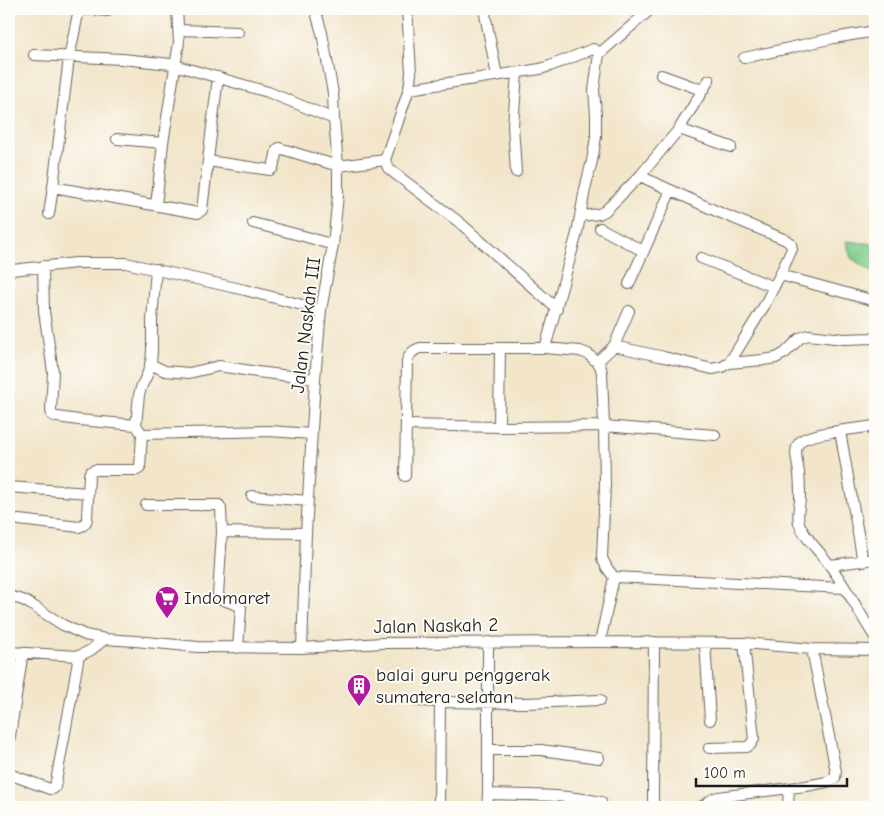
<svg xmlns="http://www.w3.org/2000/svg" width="884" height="816" font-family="'Comic Neue',sans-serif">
	<rect width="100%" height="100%" fill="#fdfcf7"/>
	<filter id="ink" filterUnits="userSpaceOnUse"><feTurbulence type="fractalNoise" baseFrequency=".02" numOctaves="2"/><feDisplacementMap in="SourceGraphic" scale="10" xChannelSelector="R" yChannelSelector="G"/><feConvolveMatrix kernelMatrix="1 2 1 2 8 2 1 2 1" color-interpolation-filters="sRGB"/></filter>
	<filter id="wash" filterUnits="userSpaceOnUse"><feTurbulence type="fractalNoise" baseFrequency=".0096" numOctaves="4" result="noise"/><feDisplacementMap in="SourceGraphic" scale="20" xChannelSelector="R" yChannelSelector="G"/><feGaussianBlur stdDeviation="1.12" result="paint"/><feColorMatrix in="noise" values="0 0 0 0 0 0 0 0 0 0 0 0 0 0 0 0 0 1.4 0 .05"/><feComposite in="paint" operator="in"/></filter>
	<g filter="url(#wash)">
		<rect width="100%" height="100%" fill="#f2e5ca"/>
		<path fill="#7cca89" stroke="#4c7352" d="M 846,241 L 875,244 L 875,274 L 851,258 Z"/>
	</g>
	<g filter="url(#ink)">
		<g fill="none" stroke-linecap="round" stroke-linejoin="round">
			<defs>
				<path id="street" d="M 79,9 L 108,11
					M 407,9 L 410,56 L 411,73 L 409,89 L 385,160 L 388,168 L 394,173 L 459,222 L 557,309
					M 484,9 L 497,76
					M 179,30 L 238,32
					M 599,54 L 651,9
					M 34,55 L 122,59 L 171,64 L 268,92 L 334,119
					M 744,58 L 834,38 L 875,31
					M 661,75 L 702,90
					M 409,89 L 540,69 L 550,66 L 593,49 L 597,51 L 599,54 L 594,90 L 596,115 L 596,137 L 592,161 L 585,189 L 577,233 L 545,348
					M 679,129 L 731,147
					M 117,139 L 163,143
					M 208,161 L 270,170 L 273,168 L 277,150 L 279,148 L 338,166 L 385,160
					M 516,172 L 513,125 L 517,73
					M 53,187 L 198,213 L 202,210 L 218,77
					M 156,205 L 163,143 L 179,42 L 177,9
					M 49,214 L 53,187 L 69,58 L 79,9
					M 581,216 L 599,214 L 605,211 L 640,176 L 679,129 L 709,80
					M 253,223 L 307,237 L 333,245
					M 600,228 L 643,251
					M 701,258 L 774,287
					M 43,266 L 44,311 L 53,372 L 51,410 L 52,415 L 57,417 L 79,420 L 136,425
					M 9,272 L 12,270 L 76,263 L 126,263 L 245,290 L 321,310
					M 780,275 L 875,301
					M 629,284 L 671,190
					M 614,346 L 664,357 L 712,369 L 722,367 L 729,363 L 736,352 L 763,308 L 780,275 L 792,249 L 791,244 L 786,240 L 716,211 L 640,176
					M 597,362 L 614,346 L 629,311
					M 729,363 L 763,360 L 776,358 L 785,353 L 800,338 L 808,335 L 844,339 L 875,338
					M 150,364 L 165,371 L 189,373 L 219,366 L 257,372 L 315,379
					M 406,425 L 499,427 L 604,426 L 715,435
					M 873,426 L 875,439
					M 875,426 C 862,428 809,433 801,441 C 792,448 798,463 799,473 C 800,482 800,491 800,500 C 799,508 797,515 799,523 C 804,538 819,550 828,563 C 846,586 859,613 875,637
					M 499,427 L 500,348
					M 840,431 L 863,562
					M 142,434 L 269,431 L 312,434
					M 405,476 L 407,361 C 409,355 413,350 420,348 L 545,348 L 580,351 L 588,354 L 597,362 L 600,365 L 602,373 L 604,426 L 605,485 L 602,558 L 607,568 L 614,577 L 600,642
					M 9,487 L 88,493
					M 252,496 L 308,501
					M 146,505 L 219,505 L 221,509 L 222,532 L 306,533
					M 19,520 L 79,527 C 83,526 86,524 87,519 L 89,475 L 90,472 L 94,470 L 137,470 L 140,468 L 142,434 L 136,425 L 139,395 L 142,385 L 147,375 L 151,363 L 152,351 L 152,320 L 156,269
					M 222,532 L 218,595 L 221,599 L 240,606 L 241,608 L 238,648
					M 830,565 L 875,559
					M 614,577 L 844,588
					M 9,596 L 23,600 L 30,604 L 63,625 L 85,635 L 105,639 L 135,641 L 198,647 L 302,648 L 382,643 L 600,642 L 744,643 L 812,649 L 875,650
					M 705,643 L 710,720
					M 302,648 L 306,533 L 315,379 L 321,310 L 333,245 L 338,195 L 338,166 L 334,119 L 333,93 L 322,33 L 315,9
					M 9,652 L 79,656
					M 418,701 L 440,702
					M 9,742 L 23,652
					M 709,748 L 747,747 L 751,744 L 754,739 L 744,643
					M 488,750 L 541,750 L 599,758
					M 9,774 L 50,789 L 53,789 L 55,787 L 79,656 L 91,650 L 105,639
					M 488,794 C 526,795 564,794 601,802 L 600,807
					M 439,807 L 440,702 L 526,703 L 600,700
					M 487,807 L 488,794 L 488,642
					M 654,807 L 653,800 L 654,642
					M 700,807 C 707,805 709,799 718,797 L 806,786 L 827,782 L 835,778 L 836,772 L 812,649
					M 788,807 L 789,788"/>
			</defs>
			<use href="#street" stroke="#676259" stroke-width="12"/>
			<use href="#street" stroke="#fff" stroke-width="10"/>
		</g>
	</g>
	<defs>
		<symbol id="supermarket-pin" viewBox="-11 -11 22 30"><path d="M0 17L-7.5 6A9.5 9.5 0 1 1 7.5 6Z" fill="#b5179e" stroke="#fdfcf7"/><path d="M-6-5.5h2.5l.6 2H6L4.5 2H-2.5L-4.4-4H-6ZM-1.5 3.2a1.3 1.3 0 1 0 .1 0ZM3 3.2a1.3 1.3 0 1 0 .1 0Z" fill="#fff"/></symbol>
		<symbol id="building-pin" viewBox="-11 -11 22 30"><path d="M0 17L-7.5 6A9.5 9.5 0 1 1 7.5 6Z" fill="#b5179e" stroke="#fdfcf7"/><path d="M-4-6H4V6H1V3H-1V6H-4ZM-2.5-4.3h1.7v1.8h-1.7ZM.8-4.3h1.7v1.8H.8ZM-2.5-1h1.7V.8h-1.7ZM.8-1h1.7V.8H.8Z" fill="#fff"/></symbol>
	</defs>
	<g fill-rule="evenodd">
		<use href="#supermarket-pin" x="153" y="584" width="28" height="38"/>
		<use href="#building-pin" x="345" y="672" width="28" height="38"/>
	</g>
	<g text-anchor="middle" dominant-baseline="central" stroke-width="4" stroke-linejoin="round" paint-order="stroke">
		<g font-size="19" fill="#1c1c1c" stroke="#fdfcf7">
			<text transform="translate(306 325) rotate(-83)">Jalan Naskah III</text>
			<text transform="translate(436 626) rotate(-1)">Jalan Naskah 2</text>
		</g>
		<g font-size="19" fill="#1c1c1c" stroke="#fdfcf7" text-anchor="start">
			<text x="184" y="598">Indomaret</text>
			<text x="376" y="675">balai guru penggerak<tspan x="376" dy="22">sumatera selatan</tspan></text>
		</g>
	</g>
	<rect width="884" height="816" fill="none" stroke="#fdfcf7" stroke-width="30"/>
	<path d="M696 778v8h151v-8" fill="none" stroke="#1c1c1c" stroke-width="2.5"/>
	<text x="704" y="778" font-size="15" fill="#1c1c1c" stroke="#fdfcf7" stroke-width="4" paint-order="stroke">100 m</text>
</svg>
